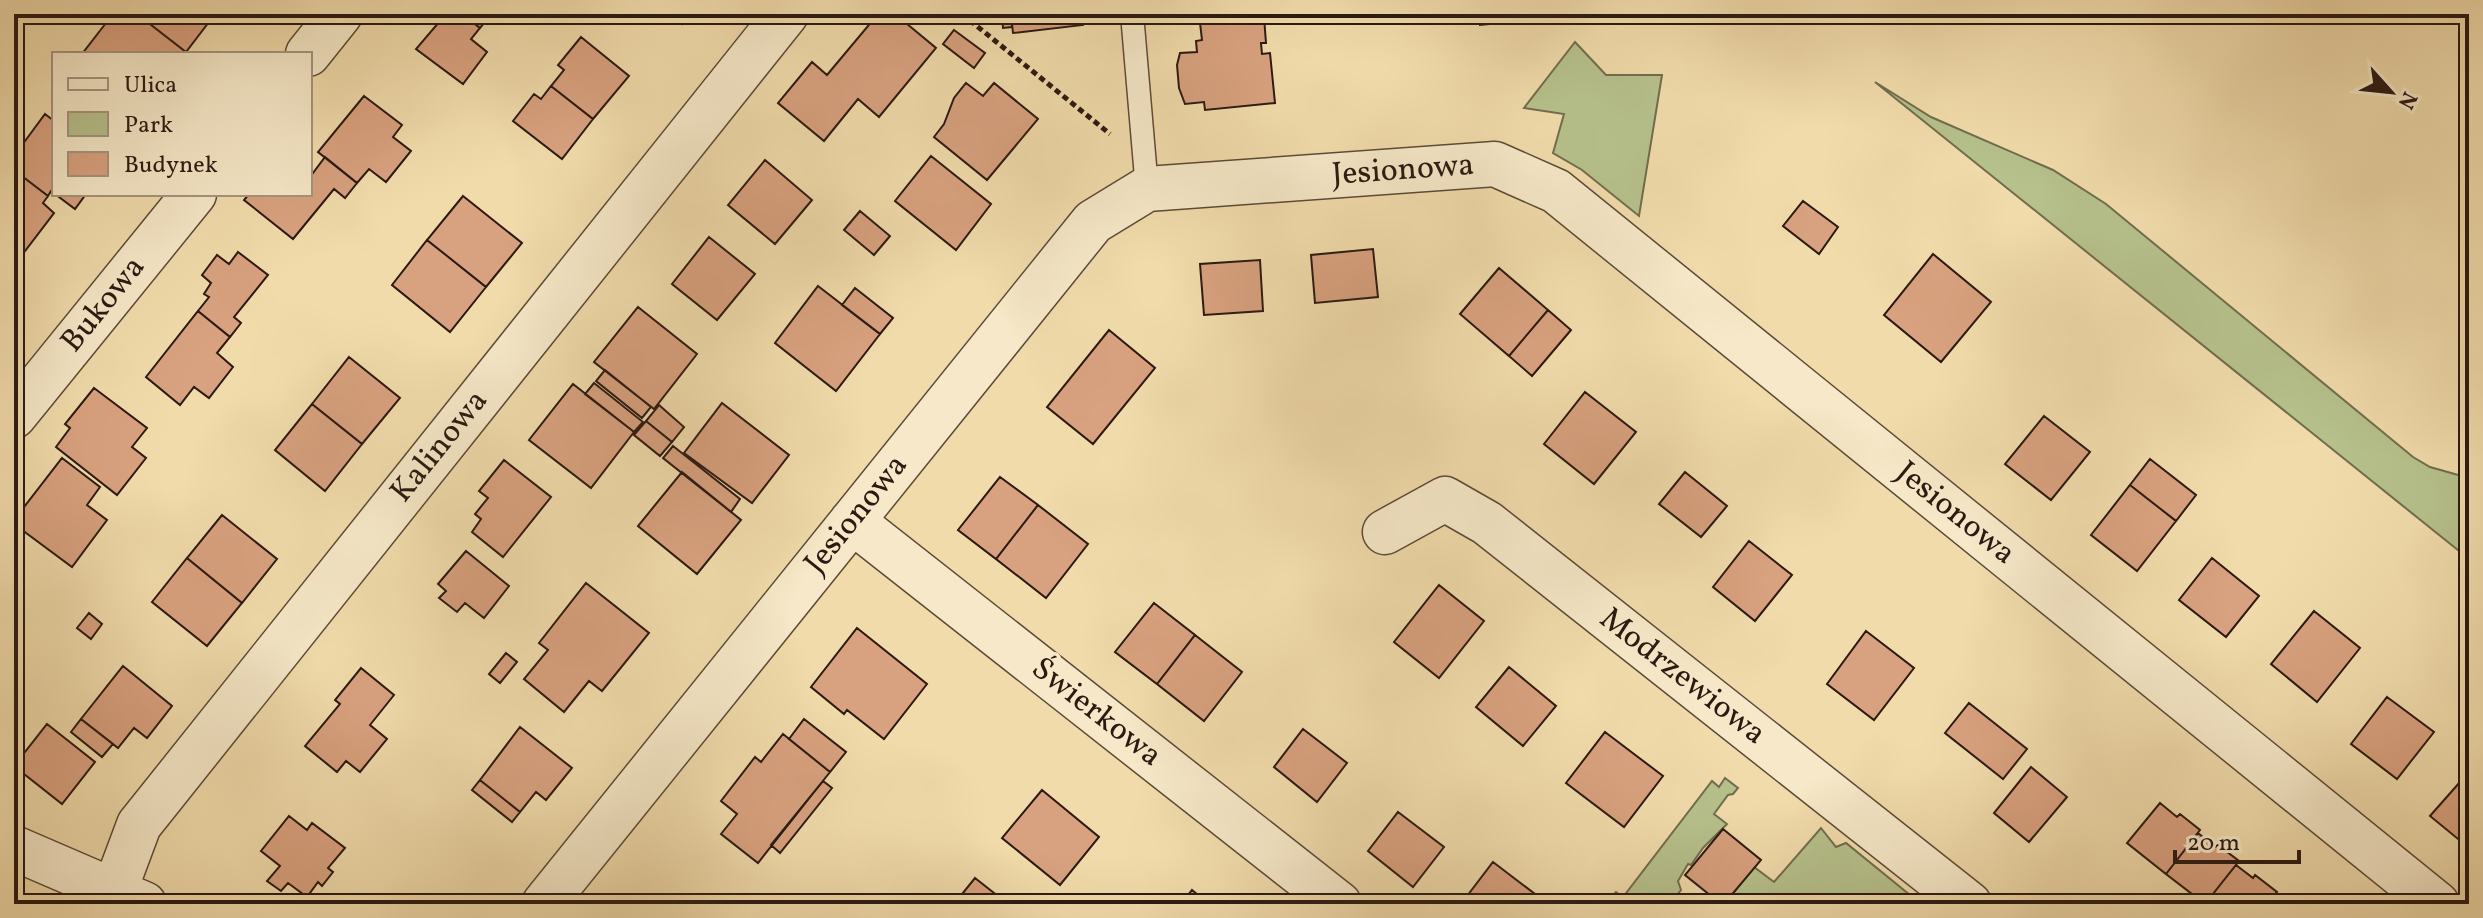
<svg xmlns="http://www.w3.org/2000/svg" width="2483" height="918" font-family="Vollkorn,serif">
	<rect width="100%" height="100%" fill="#f1dbab"/>
	<filter id="stains"><feTurbulence type="fractalNoise" baseFrequency=".0025" numOctaves="4"/><feColorMatrix values="0 0 0 0 .2 0 0 0 0 .09 0 0 0 0 .02 0 0 0 .5 -.17"/></filter>
	<radialGradient id="worn" r=".72"><stop offset=".6" stop-color="#630" stop-opacity="0"/><stop offset="1" stop-color="#630" stop-opacity=".3"/></radialGradient>
	<path fill="#b6c18c" stroke="#706d4f" stroke-width="2" d="M 1575,42 L 1606,75 L 1662,75 L 1639,216 L 1582,170 L 1553,153 L 1564,114 L 1524,108 Z
		M 1875,82 L 1931,117 L 2053,170 L 2106,204 L 2413,457 L 2430,467 L 2469,478 L 2469,559 Z
		M 1725,778 L 1738,788 L 1733,794 L 1728,795 L 1714,814 L 1727,824 L 1703,848 L 1691,865 L 1688,864 L 1678,881 L 1681,890 L 1677,895 L 1689,904 L 1605,904 L 1616,892 L 1623,897 L 1712,781 L 1719,787 Z
		M 1821,828 L 1836,847 L 1846,843 L 1921,904 L 1724,904 L 1754,867 L 1774,882 Z"/>
	<path fill="#d8a17f" stroke="#2b1912" stroke-width="2" d="M 113,14 L 137,14 L 186,52 L 82,54 Z
		M 137,14 L 215,14 L 186,52 Z
		M 438,14 L 462,14 L 480,28 L 471,39 L 487,52 L 463,84 L 416,49 L 440,21 L 436,17 Z
		M 462,14 L 491,14 L 480,28 Z
		M 669,14 L 689,14 L 682,24 Z
		M 878,14 L 895,14 L 936,48 L 879,117 L 858,99 L 824,141 L 778,103 L 812,62 L 827,75 Z
		M 1002,14 L 1011,14 L 1012,27 L 1003,28 Z
		M 1011,14 L 1081,14 L 1083,25 L 1013,33 Z
		M 1479,14 L 1550,14 L 1551,18 L 1480,25 Z
		M 1264,17 L 1266,43 L 1261,43 L 1262,54 L 1270,53 L 1275,103 L 1205,110 L 1204,102 L 1185,104 L 1179,88 L 1177,65 L 1180,53 L 1197,52 L 1196,41 L 1202,40 L 1200,23 Z
		M 954,30 L 985,53 L 974,68 L 943,44 Z
		M 581,37 L 629,76 L 593,119 L 551,86 L 564,70 L 558,65 Z
		M 966,83 L 983,96 L 994,83 L 1038,119 L 987,180 L 934,137 L 944,124 L 954,98 Z
		M 551,86 L 593,119 L 562,159 L 513,121 L 534,94 L 541,99 Z
		M 364,96 L 402,125 L 393,137 L 411,151 L 386,182 L 369,169 L 357,183 L 318,152 Z
		M 45,114 L 54,121 L 54,193 L 51,191 L 48,196 L 14,170 L 14,156 Z
		M 931,156 L 991,204 L 956,250 L 895,201 Z
		M 325,157 L 357,183 L 345,198 L 334,189 L 293,239 L 244,200 L 249,194 L 310,194 L 310,170 L 313,173 Z
		M 765,160 L 812,200 L 775,244 L 728,205 Z
		M 14,170 L 48,196 L 43,203 L 54,213 L 22,255 L 14,249 Z
		M 55,194 L 86,194 L 75,209 Z
		M 463,196 L 522,243 L 486,287 L 427,240 Z
		M 1803,201 L 1838,227 L 1819,254 L 1783,226 Z
		M 860,211 L 890,236 L 874,255 L 844,230 Z
		M 709,237 L 755,274 L 717,320 L 672,284 Z
		M 427,240 L 486,287 L 450,332 L 392,285 Z
		M 1373,249 L 1378,297 L 1315,303 L 1311,255 Z
		M 238,252 L 268,275 L 234,317 L 241,323 L 230,337 L 198,311 L 209,297 L 204,294 L 211,283 L 202,275 L 217,255 L 229,264 Z
		M 1933,254 L 1991,302 L 1941,362 L 1884,315 Z
		M 1260,260 L 1263,311 L 1204,315 L 1200,264 Z
		M 1499,268 L 1548,310 L 1509,356 L 1460,314 Z
		M 818,286 L 880,334 L 836,391 L 775,343 Z
		M 855,288 L 893,318 L 880,334 L 842,305 Z
		M 638,307 L 697,354 L 654,409 L 594,362 Z
		M 1548,310 L 1571,330 L 1532,376 L 1509,356 Z
		M 198,311 L 230,337 L 217,353 L 233,367 L 209,398 L 194,387 L 180,405 L 146,377 Z
		M 1109,330 L 1155,368 L 1093,444 L 1047,407 Z
		M 349,357 L 400,398 L 362,444 L 312,404 Z
		M 605,370 L 651,407 L 642,418 L 596,381 Z
		M 594,383 L 643,422 L 634,432 L 585,394 Z
		M 573,384 L 634,432 L 591,488 L 529,440 Z
		M 94,388 L 147,428 L 132,447 L 146,458 L 117,495 L 56,447 L 70,428 L 65,424 Z
		M 1585,392 L 1636,432 L 1594,484 L 1544,444 Z
		M 722,403 L 789,455 L 752,503 L 684,453 Z
		M 312,404 L 362,444 L 325,491 L 275,450 Z
		M 659,405 L 684,427 L 672,442 L 646,421 Z
		M 2044,416 L 2090,452 L 2051,500 L 2005,464 Z
		M 646,421 L 672,442 L 660,456 L 634,435 Z
		M 673,446 L 740,499 L 731,512 L 663,458 Z
		M 62,458 L 100,487 L 87,505 L 107,520 L 72,567 L 14,524 L 14,520 Z
		M 2150,459 L 2196,495 L 2176,521 L 2130,485 Z
		M 504,460 L 551,497 L 503,557 L 472,532 L 481,519 L 475,514 L 488,498 L 479,491 Z
		M 682,472 L 741,520 L 697,574 L 638,526 Z
		M 1685,472 L 1727,506 L 1701,537 L 1659,504 Z
		M 1000,477 L 1038,505 L 996,559 L 958,530 Z
		M 2130,485 L 2176,521 L 2137,571 L 2091,535 Z
		M 1038,505 L 1088,544 L 1046,598 L 996,559 Z
		M 222,515 L 277,559 L 242,603 L 187,558 Z
		M 1749,541 L 1792,575 L 1755,621 L 1713,587 Z
		M 466,551 L 509,586 L 484,618 L 465,603 L 457,612 L 439,598 L 446,591 L 438,584 Z
		M 187,558 L 242,603 L 207,646 L 152,602 Z
		M 2212,558 L 2259,596 L 2226,637 L 2179,600 Z
		M 586,583 L 649,633 L 602,691 L 589,681 L 564,712 L 524,679 L 548,650 L 539,643 Z
		M 1439,585 L 1484,621 L 1439,678 L 1394,642 Z
		M 1154,603 L 1195,635 L 1157,684 L 1115,652 Z
		M 2314,611 L 2360,648 L 2317,702 L 2271,664 Z
		M 89,613 L 102,624 L 91,639 L 77,628 Z
		M 857,628 L 927,684 L 884,739 L 847,710 L 844,714 L 811,687 Z
		M 1866,631 L 1914,668 L 1874,720 L 1827,684 Z
		M 1195,635 L 1242,672 L 1204,721 L 1157,684 Z
		M 506,653 L 517,662 L 500,683 L 489,674 Z
		M 123,666 L 172,706 L 147,738 L 134,728 L 118,748 L 81,719 Z
		M 1509,667 L 1556,706 L 1523,746 L 1476,707 Z
		M 361,668 L 394,695 L 370,725 L 387,739 L 360,772 L 346,761 L 337,772 L 305,746 L 340,704 L 335,700 Z
		M 2387,697 L 2434,732 L 2397,779 L 2351,744 Z
		M 1969,703 L 2027,749 L 2003,779 L 1945,733 Z
		M 81,719 L 113,744 L 102,757 L 71,732 Z
		M 804,719 L 846,752 L 830,772 L 789,739 Z
		M 47,724 L 95,762 L 62,804 L 14,766 Z
		M 520,727 L 572,768 L 546,800 L 536,792 L 520,812 L 480,780 Z
		M 1303,729 L 1347,763 L 1317,802 L 1274,767 Z
		M 1605,732 L 1663,776 L 1624,827 L 1566,783 Z
		M 783,734 L 830,772 L 758,863 L 721,834 L 737,814 L 721,801 L 755,757 L 761,762 Z
		M 2031,767 L 2067,797 L 2029,842 L 1994,813 Z
		M 480,780 L 520,812 L 512,822 L 472,790 Z
		M 823,781 L 832,788 L 780,853 L 771,845 Z
		M 2460,782 L 2469,790 L 2469,848 L 2430,816 Z
		M 1042,790 L 1099,837 L 1060,885 L 1002,838 Z
		M 2160,803 L 2177,817 L 2180,814 L 2200,830 L 2166,874 L 2127,843 Z
		M 1398,812 L 1444,847 L 1413,887 L 1368,851 Z
		M 289,816 L 307,830 L 312,823 L 345,848 L 328,868 L 333,872 L 322,886 L 318,882 L 307,897 L 288,883 L 281,891 L 267,881 L 280,866 L 261,851 Z
		M 1723,829 L 1761,860 L 1724,904 L 1721,904 L 1685,875 Z
		M 2198,833 L 2215,847 L 2218,845 L 2239,861 L 2205,904 L 2166,874 Z
		M 1493,862 L 1535,894 L 1528,904 L 1461,904 Z
		M 2236,865 L 2253,878 L 2255,875 L 2277,892 L 2267,904 L 2205,904 Z
		M 975,878 L 1008,904 L 954,904 Z
		M 1192,890 L 1209,904 L 1181,904 Z
		M 2274,895 L 2285,904 L 2267,904 Z"/>
	<g fill="none" stroke-linecap="round" stroke-linejoin="round">
		<defs>
			<path id="lane" d="M 1132,14 L 1147,189"/>
			<path id="street" d="M 308,54 L 340,14
				M 14,416 L 194,194
				M 852,521 L 1339,904
				M 1385,532 L 1445,499 L 1487,523 L 1969,904
				M 14,848 L 144,904
				M 114,892 L 139,825 L 786,14
				M 544,904 L 1093,222 L 1147,189 L 1495,164 L 1556,191 L 2437,904"/>
		</defs>
		<use href="#lane" stroke="#5c4a38" stroke-width="25"/>
		<use href="#street" stroke="#5c4a38" stroke-width="47"/>
		<path stroke="#2b1912" stroke-width="5" stroke-dasharray="6 4" stroke-linecap="butt" d="M 962,14 L 1110,134"/>
		<use href="#lane" stroke="#f6e8c8" stroke-width="22"/>
		<use href="#street" stroke="#f6e8c8" stroke-width="44"/>
	</g>
	<g text-anchor="middle" dominant-baseline="central" stroke-width="7" stroke-linejoin="round" paint-order="stroke">
		<g font-size="32" fill="#2b1912" stroke="#f6e8c8">
			<text transform="translate(1403 171) rotate(-4)">Jesionowa</text>
			<text transform="translate(104 305) rotate(-51)">Bukowa</text>
			<text transform="translate(440 447) rotate(-51)">Kalinowa</text>
			<text transform="translate(1955 514) rotate(39)">Jesionowa</text>
			<text transform="translate(857 515) rotate(-51)">Jesionowa</text>
			<text transform="translate(1682 677) rotate(38)">Modrzewiowa</text>
			<text transform="translate(1096 713) rotate(38)">Świerkowa</text>
		</g>
	</g>
	<rect width="2483" height="918" fill="none" stroke="#f1dbab" stroke-width="48"/>
	<rect x="16" y="16" width="2451" height="886" fill="none" stroke="#2b1912" stroke-width="4"/>
	<rect x="24" y="24" width="2435" height="870" fill="none" stroke="#2b1912" stroke-width="2"/>
	<rect x="52" y="52" width="260" height="144" fill="#f6e8c8" stroke="#a5957f" stroke-width="2"/>
	<rect x="68" y="78" width="40" height="12" fill="#f6e8c8" stroke="#a5957f" stroke-width="2"/>
	<text x="124" y="92" font-size="24" fill="#2b1912">Ulica</text>
	<rect x="68" y="112" width="40" height="24" fill="#b6c18c" stroke="#a5957f" stroke-width="2"/>
	<text x="124" y="132" font-size="24" fill="#2b1912">Park</text>
	<rect x="68" y="152" width="40" height="24" fill="#d8a17f" stroke="#a5957f" stroke-width="2"/>
	<text x="124" y="172" font-size="24" fill="#2b1912">Budynek</text>
	<g transform="translate(2391 92) rotate(117)" stroke="#f6e8c8" stroke-width="6" paint-order="stroke">
	<path d="M0-6L14 30L0 20L-14 30Z" fill="#2b1912"/>
	<text y="-12" font-size="22" font-weight="bold" text-anchor="middle" fill="#2b1912">N</text>
	</g>
	<path d="M2175 850v12h124v-12" fill="none" stroke="#2b1912" stroke-width="4"/>
	<text x="2187" y="850" font-size="24" fill="#2b1912" stroke="#f6e8c8" stroke-width="6" paint-order="stroke">20 m</text>
	<rect width="100%" height="100%" filter="url(#stains)"/>
	<rect width="100%" height="100%" fill="url(#worn)"/>
</svg>
